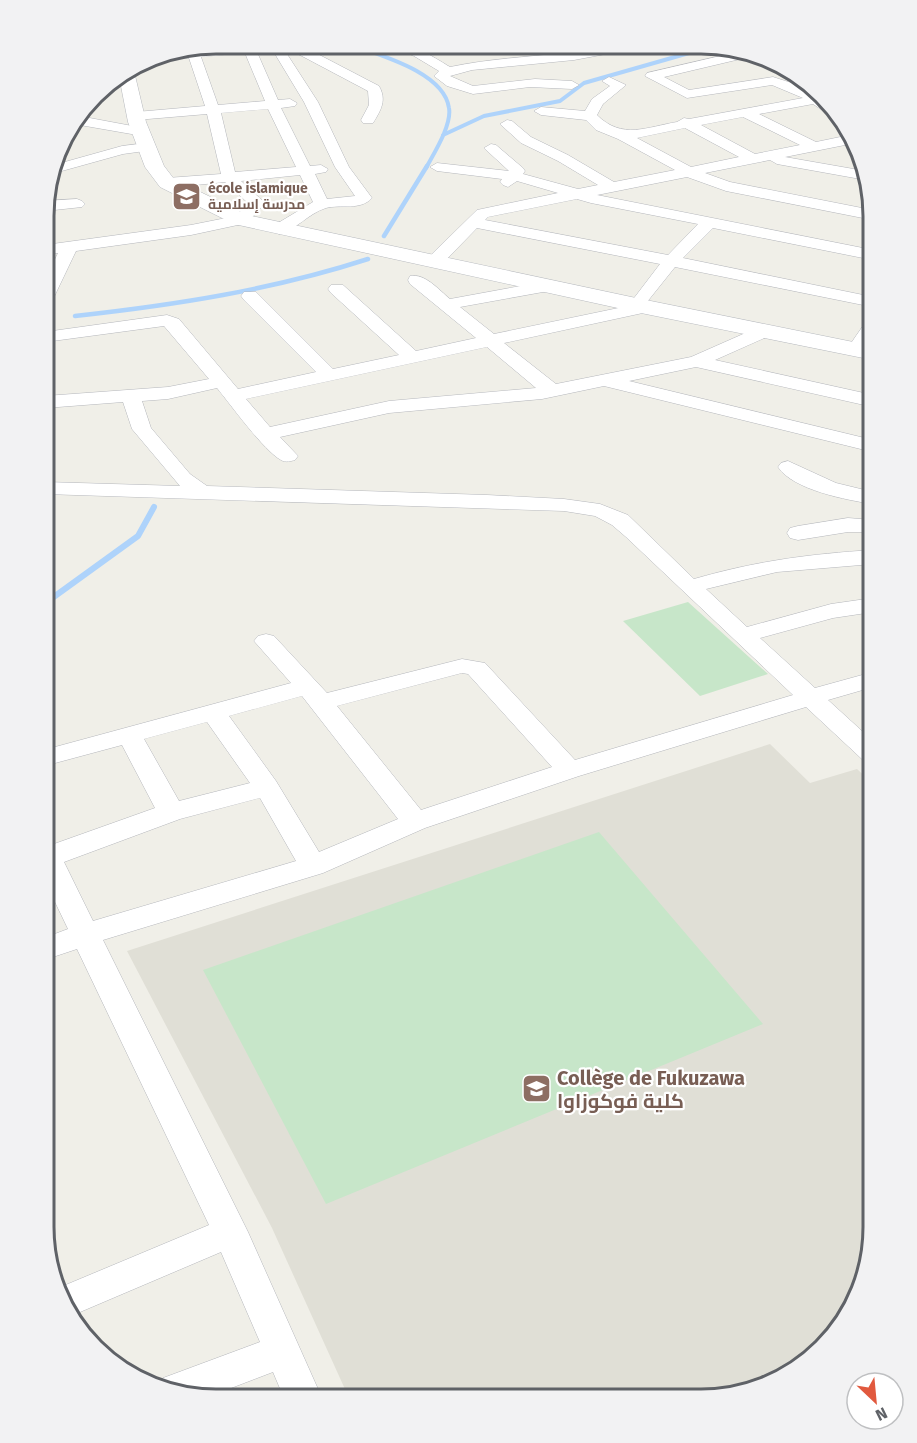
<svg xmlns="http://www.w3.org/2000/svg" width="917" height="1443" font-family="'Fira Sans',Cairo,sans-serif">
	<rect width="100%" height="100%" fill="#f0efe8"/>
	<path fill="#e0dfd6" d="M 770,744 L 810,783 L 857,769 L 873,784 L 873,1239 L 838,1332 L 767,1387 L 702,1399 L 349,1398 L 272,1228 L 127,951 Z"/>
	<path fill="#c7e6c9" d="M 688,602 L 768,674 L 700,696 L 623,621 Z
		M 599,832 L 763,1024 L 326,1204 L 203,970 Z"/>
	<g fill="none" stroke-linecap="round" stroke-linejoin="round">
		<path stroke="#aed3fb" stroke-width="4" d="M 349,44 C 379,55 444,72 449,108 C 452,125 434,153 426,168
			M 443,135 L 484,116 L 560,101 L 584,83 L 703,49"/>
		<path stroke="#aed3fb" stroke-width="4.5" d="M 384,236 L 427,166
			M 75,316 C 175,305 272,290 368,259"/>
		<path stroke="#aed3fb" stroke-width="6" d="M 44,604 L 138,536 L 154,507"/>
		<defs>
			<path id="street" d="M 241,44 L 290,44 L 308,49 L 379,86 C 387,100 381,110 373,123 L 363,123 L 361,120 L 369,105 L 368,91 L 300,55 L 288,51 L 287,54 L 318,102 L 349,167 L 372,198 C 360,211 341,204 326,208 C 309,213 296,230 279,234 L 271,229 L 273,226 L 313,202 L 300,175 L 241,181 L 265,203 L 247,223 L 191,235 L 76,251 L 54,297 L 51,301 L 45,302 L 45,280 L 58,253 L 45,255 L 45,245 L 191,225 L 236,216 L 248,203 L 225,182 L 167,188 L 159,183 L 167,178 L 221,174 L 207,114 L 136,120 L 129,116 L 136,112 L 205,106 L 189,58 L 145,60 L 150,56 L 198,47 L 199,49 L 241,46 ZM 276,50 L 275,54 L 304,102 L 335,167 L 355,196 L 327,199 L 315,174 L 326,172 L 328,169 L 321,165 L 310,166 L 281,108 L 295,106 L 297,103 L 290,99 L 278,100 L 257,52 ZM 245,53 L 265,101 L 218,105 L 201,57 ZM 268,109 L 296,167 L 235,172 L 221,113 Z
				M 389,45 C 413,43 430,55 450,67 C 488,59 526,57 565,53 C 588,51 609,46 633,46 L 627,50 L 574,60 L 472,70 L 450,76 L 473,86 L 535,79 L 572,81 L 579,85 L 572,89 L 530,87 L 473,94 L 447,86 L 434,76 L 439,71 L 414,56 Z
				M 742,51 L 753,56 L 664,77 L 689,90 L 773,77 L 804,87 L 824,99 L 834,114 L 827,113 L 813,104 L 759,114 L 816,142 L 850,135 L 855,143 L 785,157 L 865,171 L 866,180 L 777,164 L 770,160 L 705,173 L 730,182 L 872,210 L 873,220 L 726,191 L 687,177 L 597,195 L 873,250 L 873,260 L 713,228 L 683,258 L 873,297 L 873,307 L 675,267 L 647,302 L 655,307 L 652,311 L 504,343 L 556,384 L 691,357 L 759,327 L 771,327 L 774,331 L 771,335 L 715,360 L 873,395 L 873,407 L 696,367 L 629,381 L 873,440 L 873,452 L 604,386 L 542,399 L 389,413 L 280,437 L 298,456 L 295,460 C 291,461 286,463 281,460 C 264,451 231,405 217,388 L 168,399 L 142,401 L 151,428 L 190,474 L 207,486 L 487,495 L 564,499 L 600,504 L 628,515 L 694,579 C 756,561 810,554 873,550 L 873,564 L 777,572 L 706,589 L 747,627 L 831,604 L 873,598 L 873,612 L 833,618 L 760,638 L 815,688 L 873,672 L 873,687 L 828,700 L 873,741 L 873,763 L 864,761 L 806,707 L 579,776 L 425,828 L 323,873 L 103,940 L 248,1232 L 322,1398 L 284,1398 L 273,1372 L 205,1398 L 193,1398 L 161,1385 L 163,1378 L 260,1342 L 221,1252 L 73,1315 L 56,1293 L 56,1289 L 209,1225 L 77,949 L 44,960 L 44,938 L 68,929 L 44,879 L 44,841 L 54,844 L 155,808 L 122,745 L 44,766 L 44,750 L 291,683 L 254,641 L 258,636 L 266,634 L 274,636 L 327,693 L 462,659 L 485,663 L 575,760 L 793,695 L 626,537 L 612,525 L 595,516 L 564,511 L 45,494 L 45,482 L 180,486 L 132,429 L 123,402 L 45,408 L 45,396 L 168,387 L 209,379 L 164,326 L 45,342 L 45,332 L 167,315 L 179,319 L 238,389 L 316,372 L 244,300 L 241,296 L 244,292 L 256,292 L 333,369 L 399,355 L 331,293 L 328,289 L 331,285 L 343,285 L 416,351 L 476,338 L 410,284 L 408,280 L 410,276 C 425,273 439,290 450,299 L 548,281 L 554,282 L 557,286 L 554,290 L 460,307 L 494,334 L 628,306 L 660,264 L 477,228 L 441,265 L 429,265 L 427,261 L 429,257 L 477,210 L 558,193 L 517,181 L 508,187 L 503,185 L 500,182 L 502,179 L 437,171 L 430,167 L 437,163 L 509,171 L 484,148 L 491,144 L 496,145 L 523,168 L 525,171 L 523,174 L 578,189 L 598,185 L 558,161 L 521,143 L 500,124 L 507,120 L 512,121 L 531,137 L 568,155 L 614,182 L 675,170 L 618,139 L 596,130 L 586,120 L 541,115 L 534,111 L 541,107 L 585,111 L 592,99 L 610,86 L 602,81 L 609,77 L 626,85 L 603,104 L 597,115 C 622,140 647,127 677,122 L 684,118 L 689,119 L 803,98 L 772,85 L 687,98 L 645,76 L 647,73 ZM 743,117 L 800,145 L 755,154 L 701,125 ZM 685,128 L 739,157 L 691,167 L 637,138 ZM 577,199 L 591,203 L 698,224 L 668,255 L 485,220 L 488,217 ZM 487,347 L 536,388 L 389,401 L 270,427 L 246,399 ZM 462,673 L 468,674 L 552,767 L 421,810 L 337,706 ZM 302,696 L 398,819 L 319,852 L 276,781 L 229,716 ZM 207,722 L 250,783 L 179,801 L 144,739 ZM 260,798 L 296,861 L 93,921 L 64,862 L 180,819 Z
				M 79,116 L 143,128 L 150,132 L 143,136 L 74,124 Z
				M 147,143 L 154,147 L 152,150 L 123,154 L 51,174 L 54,165 L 122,146 Z
				M 77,199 L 82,201 L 85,204 L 82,207 L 45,211 L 45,201 Z
				M 873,319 C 874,333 871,341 862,353 L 850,353 L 847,349 L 867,320 Z
				M 788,461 L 836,483 L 873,492 L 873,504 C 847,500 793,490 778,467 L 781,463 Z
				M 848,518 L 873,520 L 873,532 L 848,532 L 798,540 L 790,538 L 787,533 L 790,528 L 798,526 Z"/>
			<path id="secondary" d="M 133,67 L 146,122 L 164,166 L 174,179 L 247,215 L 636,298 L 873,346 L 873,360 L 636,312 L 234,224 L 160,187 L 145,167 L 128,122 L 119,76 Z"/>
		</defs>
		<use href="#street" stroke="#b5b7bc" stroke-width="1"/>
		<use href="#secondary" stroke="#b6b9be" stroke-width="1"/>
		<use href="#street" fill="#fff" fill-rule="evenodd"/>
		<use href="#secondary" fill="#fff" fill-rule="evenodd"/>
	</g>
	<defs>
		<symbol id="school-square" viewBox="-11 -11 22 22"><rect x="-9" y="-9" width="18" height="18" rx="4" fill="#8d6e63" stroke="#fff"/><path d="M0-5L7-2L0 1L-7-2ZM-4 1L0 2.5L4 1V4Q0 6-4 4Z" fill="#fff"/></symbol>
	</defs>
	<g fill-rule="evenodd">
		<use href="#school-square" x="170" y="180" width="33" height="33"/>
		<use href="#school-square" x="520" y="1072" width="33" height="33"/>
	</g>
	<g text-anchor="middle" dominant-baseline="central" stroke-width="4.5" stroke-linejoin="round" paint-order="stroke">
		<g font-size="14" font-weight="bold" fill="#785e54" stroke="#fff" text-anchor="start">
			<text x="208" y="188">école islamique<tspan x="208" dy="16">مدرسة إسلامية</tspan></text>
		</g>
		<g font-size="20" font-weight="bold" fill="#785e54" stroke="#fff" text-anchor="start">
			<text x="557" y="1078">Collège de Fukuzawa<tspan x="557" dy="23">كلية فوكوزاوا</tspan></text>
		</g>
	</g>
	<path d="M0 0H917V1443H0ZM216 54H701A162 162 0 0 1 863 216V1227A162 162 0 0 1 701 1389H216A162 162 0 0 1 54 1227V216A162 162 0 0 1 216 54Z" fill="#f2f2f3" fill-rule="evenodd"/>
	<path fill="none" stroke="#5f6267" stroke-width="3" d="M216 54H701A162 162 0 0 1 863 216V1227A162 162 0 0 1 701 1389H216A162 162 0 0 1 54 1227V216A162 162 0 0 1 216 54Z"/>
	<g transform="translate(875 1401) rotate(154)"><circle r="28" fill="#ffffff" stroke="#bfc0c2" stroke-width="1.5"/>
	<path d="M0-4.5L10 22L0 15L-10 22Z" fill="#e1593e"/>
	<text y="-9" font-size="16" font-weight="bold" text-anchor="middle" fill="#5f6267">N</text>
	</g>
</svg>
